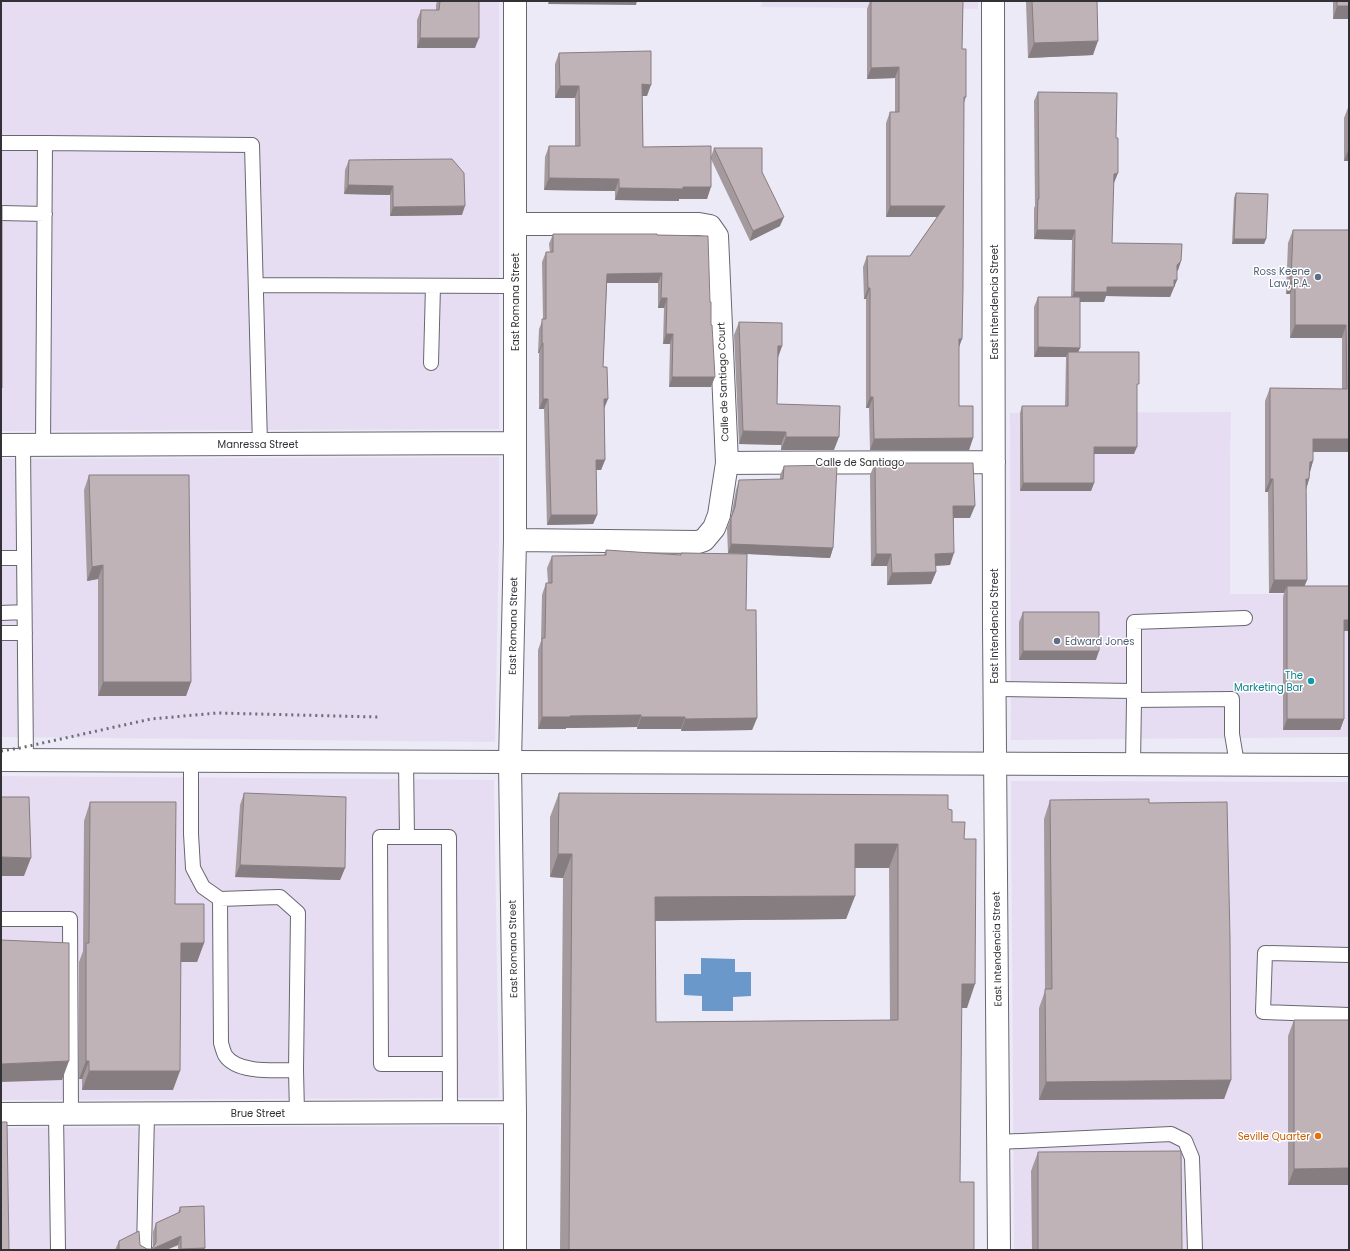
<svg xmlns="http://www.w3.org/2000/svg" width="1350" height="1251" font-family="Poppins,sans-serif">
	<rect width="100%" height="100%" fill="#ebeaf6"/>
	<path fill="#e7ddf2" d="M 1,1 L 499,1 L 499,429 L 1,431 Z
		M 762,1 L 978,1 L 978,9 L 761,7 Z
		M 1231,412 L 1230,456 L 1230,594 L 1349,594 L 1349,737 L 1011,740 L 1010,413 Z
		M 499,457 L 499,539 L 495,742 L 1,737 L 1,459 Z
		M 1,776 L 494,780 L 499,1098 L 1,1100 Z
		M 1011,781 L 1349,782 L 1349,1250 L 1014,1250 Z
		M 499,1126 L 499,1250 L 1,1250 L 1,1128 Z"/>
	<path fill="#6a98ca" d="M 701,958 L 735,959 L 735,972 L 751,972 L 751,996 L 733,997 L 733,1011 L 702,1011 L 702,996 L 684,995 L 684,974 L 701,974 Z"/>
	<g fill="none" stroke-linecap="round" stroke-linejoin="round">
		<defs>
			<path id="lane" d="M 1,143 L 45,143 L 43,445
				M 45,143 L 252,145 L 260,444
				M 1,213 L 45,214
				M 256,285 L 515,286
				M 431,363 L 433,286
				M 23,445 L 26,760
				M 1,558 L 24,558
				M 1,613 L 24,612
				M 1,633 L 25,633
				M 995,689 L 1134,691
				M 1134,700 L 1134,622 L 1245,618
				M 191,761 L 191,834 L 193,868 L 203,887 L 220,899 L 221,1043 C 222,1046 223,1051 225,1055 C 237,1074 276,1070 296,1070 L 297,1113
				M 406,762 L 407,837
				M 1133,764 L 1134,700 L 1232,699 L 1232,734 L 1237,764
				M 220,899 L 280,897 L 298,913 L 296,1070
				M 1,919 L 70,919 L 71,1114
				M 1349,955 L 1265,953 L 1263,1012 L 1349,1015
				M 450,1064 L 381,1064 L 380,837 L 449,837 L 450,1112
				M 56,1114 L 58,1250
				M 999,1142 L 1171,1134 L 1185,1141 L 1192,1158 L 1195,1250
				M 144,1250 L 147,1114"/>
			<path id="street" d="M 515,1 L 515,540 L 510,762 L 515,1112 L 515,1250
				M 993,1 L 994,626 L 999,1250
				M 515,224 L 699,224 L 710,226 L 717,236 L 727,463 L 719,515 L 714,528 L 704,540 L 698,542 L 515,540
				M 1,445 L 515,443
				M 727,463 L 994,462
				M 1,1114 L 515,1112"/>
			<path id="secondary" d="M 1,760 L 1349,765"/>
		</defs>
		<use href="#lane" stroke="#686771" stroke-width="16"/>
		<use href="#street" stroke="#686771" stroke-width="24"/>
		<use href="#secondary" stroke="#686771" stroke-width="24"/>
		<use href="#lane" stroke="#fff" stroke-width="14"/>
		<use href="#street" stroke="#fff" stroke-width="22"/>
		<use href="#secondary" stroke="#fff" stroke-width="22"/>
		<path stroke="#6d6d74" stroke-width="3" stroke-dasharray="2 4" stroke-linecap="butt" d="M 1,751 L 20,748 L 151,719 L 217,713 L 378,717"/>
	</g>
	<path fill="#a49a9e" fill-rule="evenodd" d="M 437,1 L 479,1 L 475,48 L 417,48 L 417,20 L 421,10 L 436,10 L 436,5 Z
		M 870,1 L 963,1 L 962,49 L 966,97 L 964,103 L 959,347 L 959,406 L 973,438 L 969,450 L 870,450 L 869,408 L 866,408 L 866,299 L 864,299 L 863,267 L 867,256 L 910,256 L 937,217 L 886,217 L 886,123 L 890,112 L 895,112 L 895,78 L 867,79 L 867,9 Z
		M 1027,1 L 1097,1 L 1093,55 L 1028,58 L 1026,2 Z
		M 1333,1 L 1349,1 L 1349,19 L 1333,19 Z
		M 559,53 L 647,96 L 642,96 L 643,147 L 711,157 L 714,148 L 762,172 L 780,226 L 750,241 L 711,159 L 707,199 L 679,199 L 679,201 L 615,200 L 615,191 L 544,190 L 545,157 L 549,146 L 575,146 L 575,98 L 555,98 L 555,64 Z
		M 1038,92 L 1114,183 L 1113,183 L 1112,243 L 1181,261 L 1178,270 L 1177,271 L 1177,280 L 1170,297 L 1106,296 L 1104,302 L 1080,302 L 1080,348 L 1078,352 L 1137,389 L 1134,454 L 1094,454 L 1094,483 L 1091,491 L 1020,491 L 1020,413 L 1022,406 L 1065,406 L 1066,359 L 1066,357 L 1034,357 L 1034,307 L 1038,297 L 1071,297 L 1072,240 L 1034,239 L 1034,208 L 1035,206 L 1034,101 Z
		M 1349,105 L 1349,161 L 1344,161 L 1344,118 Z
		M 349,160 L 462,215 L 390,216 L 390,195 L 344,194 L 345,170 Z
		M 1236,193 L 1266,239 L 1264,244 L 1232,244 L 1234,198 Z
		M 1293,230 L 1349,230 L 1349,452 L 1313,452 L 1313,461 L 1310,472 L 1309,479 L 1306,490 L 1307,580 L 1304,586 L 1349,631 L 1344,631 L 1344,719 L 1340,730 L 1283,730 L 1283,597 L 1284,593 L 1269,593 L 1268,492 L 1265,492 L 1265,401 L 1270,388 L 1342,389 L 1342,338 L 1290,338 L 1290,294 L 1286,294 L 1288,243 Z
		M 553,234 L 657,235 L 710,302 L 711,325 L 711,387 L 669,387 L 670,344 L 663,344 L 664,308 L 658,308 L 658,283 L 607,283 L 603,367 L 605,460 L 601,470 L 596,470 L 597,515 L 593,524 L 547,525 L 544,409 L 539,409 L 539,353 L 538,353 L 539,329 L 543,319 L 542,262 L 546,252 L 550,252 L 549,244 Z
		M 739,322 L 782,346 L 778,358 L 777,404 L 834,450 L 781,450 L 781,445 L 739,444 L 734,335 Z
		M 875,463 L 970,518 L 954,518 L 950,565 L 935,566 L 936,572 L 931,584 L 887,585 L 887,566 L 871,566 L 870,475 Z
		M 784,466 L 833,548 L 830,558 L 747,554 L 746,610 L 757,718 L 752,730 L 681,731 L 681,729 L 637,729 L 637,727 L 566,728 L 566,729 L 538,729 L 538,650 L 541,641 L 542,595 L 546,583 L 548,583 L 547,568 L 552,556 L 604,555 L 606,550 L 681,555 L 681,553 L 746,554 L 728,553 L 727,528 L 731,517 L 736,490 L 739,480 L 780,480 L 780,475 Z
		M 89,475 L 191,682 L 186,696 L 98,696 L 98,579 L 87,581 L 84,490 Z
		M 1023,612 L 1096,660 L 1019,660 L 1019,622 Z
		M 244,793 L 345,868 L 340,880 L 235,877 L 240,805 Z
		M 559,793 L 948,809 L 952,822 L 964,839 L 967,1008 L 961,1008 L 960,1182 L 974,1250 L 560,1250 L 563,878 L 550,877 L 550,817 ZM 855,868 L 889,868 L 890,1020 L 656,1022 L 655,921 L 846,919 L 855,896 Z
		M 1050,800 L 1149,803 L 1231,1080 L 1224,1099 L 1039,1100 L 1039,1008 L 1045,991 L 1044,819 Z
		M 90,802 L 175,904 L 204,943 L 197,962 L 181,962 L 173,1090 L 82,1090 L 82,1079 L 79,1079 L 79,962 L 83,951 L 84,821 Z
		M 1294,1020 L 1349,1020 L 1349,1185 L 1288,1185 L 1288,1036 Z
		M 1038,1152 L 1182,1250 L 1032,1250 L 1031,1171 Z
		M 180,1207 L 204,1250 L 178,1250 L 178,1245 L 166,1250 L 115,1250 L 119,1241 L 140,1245 L 147,1249 L 151,1249 L 153,1247 L 153,1232 L 156,1223 L 178,1213 Z"/>
	<path fill="#867d81" d="M 549,1 L 637,1 L 636,5 L 548,4 Z
		M 1337,6 L 1349,6 L 1349,19 L 1333,19 Z
		M 420,38 L 479,38 L 475,48 L 417,48 Z
		M 1098,41 L 1093,55 L 1028,58 L 1034,43 Z
		M 899,67 L 895,78 L 867,79 L 871,68 Z
		M 642,84 L 651,85 L 647,96 L 638,96 Z
		M 560,86 L 579,86 L 575,98 L 555,98 Z
		M 1349,148 L 1349,161 L 1344,161 Z
		M 1118,173 L 1114,183 L 1110,183 L 1114,174 Z
		M 549,178 L 619,179 L 615,191 L 544,190 Z
		M 348,185 L 393,186 L 390,195 L 344,194 Z
		M 683,187 L 711,187 L 707,199 L 679,199 L 679,201 L 615,200 L 619,188 Z
		M 465,206 L 462,215 L 390,216 L 393,207 Z
		M 890,206 L 945,206 L 941,217 L 886,217 Z
		M 784,217 L 780,226 L 750,241 L 753,231 Z
		M 1037,230 L 1075,230 L 1072,240 L 1034,239 Z
		M 1234,239 L 1266,239 L 1264,244 L 1232,244 Z
		M 1181,261 L 1178,270 L 1173,275 L 1177,265 Z
		M 662,273 L 658,283 L 604,283 L 607,274 Z
		M 1174,280 L 1177,280 L 1170,297 L 1106,296 L 1104,302 L 1071,302 L 1074,292 L 1107,287 Z
		M 1291,281 L 1295,281 L 1290,294 L 1286,294 Z
		M 868,288 L 870,288 L 866,299 L 864,299 Z
		M 661,298 L 667,298 L 664,308 L 658,308 Z
		M 1295,325 L 1346,325 L 1342,338 L 1290,338 Z
		M 666,334 L 673,334 L 670,344 L 663,344 Z
		M 959,339 L 962,339 L 958,350 Z
		M 542,343 L 543,343 L 539,353 L 538,353 Z
		M 778,346 L 782,346 L 777,359 Z
		M 1038,347 L 1080,348 L 1076,357 L 1068,352 L 1066,357 L 1034,357 Z
		M 672,377 L 715,377 L 711,387 L 669,387 Z
		M 870,397 L 873,397 L 869,408 L 866,408 Z
		M 543,399 L 548,399 L 544,409 L 539,409 Z
		M 604,399 L 608,399 L 604,409 Z
		M 743,431 L 786,432 L 781,445 L 739,444 Z
		M 786,437 L 839,437 L 834,450 L 781,450 Z
		M 973,438 L 969,450 L 870,450 L 874,439 Z
		M 1313,439 L 1349,439 L 1349,452 L 1308,452 Z
		M 1094,447 L 1137,447 L 1134,454 L 1091,454 Z
		M 596,460 L 605,460 L 601,470 L 592,470 Z
		M 1313,461 L 1309,475 L 1310,462 Z
		M 1270,479 L 1273,479 L 1268,492 L 1265,492 Z
		M 1306,479 L 1309,479 L 1305,493 Z
		M 1023,483 L 1094,483 L 1091,491 L 1020,491 Z
		M 953,506 L 975,506 L 970,518 L 949,518 Z
		M 551,515 L 597,515 L 593,524 L 547,525 Z
		M 731,544 L 833,548 L 830,558 L 728,553 Z
		M 954,553 L 950,565 L 931,566 L 935,554 Z
		M 876,554 L 891,554 L 887,566 L 871,566 Z
		M 103,565 L 98,579 L 87,581 L 92,567 Z
		M 936,572 L 931,584 L 887,585 L 892,573 Z
		M 1274,580 L 1307,580 L 1302,593 L 1287,586 L 1284,593 L 1269,593 Z
		M 1344,620 L 1349,620 L 1349,631 L 1340,631 Z
		M 1023,651 L 1099,651 L 1096,660 L 1019,660 Z
		M 103,682 L 191,682 L 186,696 L 98,696 Z
		M 641,715 L 637,727 L 566,728 L 566,729 L 538,729 L 542,717 L 570,716 Z
		M 641,717 L 685,717 L 681,729 L 637,729 Z
		M 757,718 L 752,730 L 681,731 L 685,719 Z
		M 1287,719 L 1344,719 L 1340,730 L 1283,730 Z
		M 855,844 L 898,844 L 889,868 L 846,868 Z
		M 558,854 L 572,854 L 563,878 L 550,877 Z
		M 1,857 L 31,858 L 24,876 L 1,876 Z
		M 240,865 L 345,868 L 340,880 L 235,877 Z
		M 855,896 L 846,919 L 647,921 L 655,897 Z
		M 181,943 L 204,943 L 197,962 L 174,962 Z
		M 962,984 L 975,984 L 967,1008 L 953,1008 Z
		M 69,1061 L 62,1080 L 1,1082 L 1,1064 Z
		M 86,1061 L 89,1061 L 82,1079 L 79,1079 Z
		M 89,1071 L 180,1071 L 173,1090 L 82,1090 Z
		M 1231,1080 L 1224,1099 L 1039,1100 L 1046,1082 Z
		M 1349,1168 L 1349,1185 L 1288,1185 L 1294,1169 Z
		M 181,1236 L 178,1245 L 166,1250 L 150,1250 Z
		M 205,1248 L 204,1250 L 181,1250 L 181,1249 Z"/>
	<path fill="#bfb3b8" stroke="#867d81" fill-rule="evenodd" d="M 440,1 L 479,1 L 479,38 L 420,38 L 421,10 L 439,10 Z
		M 871,1 L 963,1 L 962,49 L 966,49 L 966,97 L 964,97 L 963,287 L 962,339 L 959,339 L 959,406 L 973,406 L 973,438 L 874,439 L 873,397 L 870,397 L 870,288 L 868,288 L 867,256 L 910,256 L 945,206 L 890,206 L 890,112 L 899,112 L 899,67 L 871,68 Z
		M 1032,1 L 1097,1 L 1098,41 L 1034,43 Z
		M 1337,1 L 1349,1 L 1349,6 L 1337,6 Z
		M 651,51 L 651,85 L 642,84 L 643,147 L 711,146 L 711,187 L 683,187 L 683,189 L 619,188 L 619,179 L 549,178 L 549,146 L 580,146 L 579,86 L 560,86 L 559,53 Z
		M 1038,92 L 1117,93 L 1116,138 L 1118,138 L 1118,173 L 1114,174 L 1112,243 L 1182,244 L 1181,261 L 1177,265 L 1177,280 L 1174,280 L 1174,287 L 1107,287 L 1107,292 L 1074,292 L 1075,230 L 1037,230 L 1038,199 L 1039,199 Z
		M 714,148 L 762,148 L 762,172 L 784,217 L 753,231 Z
		M 452,159 L 464,173 L 465,206 L 393,207 L 393,186 L 348,185 L 349,160 Z
		M 1236,193 L 1268,194 L 1266,239 L 1234,239 Z
		M 1,205 L 2,205 L 2,388 L 1,388 Z
		M 1293,230 L 1349,230 L 1349,439 L 1313,439 L 1313,461 L 1310,462 L 1309,479 L 1306,479 L 1307,580 L 1274,580 L 1273,479 L 1270,479 L 1270,388 L 1347,389 L 1346,325 L 1295,325 L 1295,281 L 1291,281 Z
		M 553,234 L 657,234 L 657,235 L 708,236 L 710,302 L 711,302 L 711,325 L 712,325 L 715,377 L 672,377 L 673,334 L 666,334 L 667,298 L 661,298 L 662,273 L 607,274 L 603,367 L 607,367 L 608,399 L 604,399 L 605,460 L 596,460 L 597,515 L 551,515 L 548,399 L 543,399 L 543,343 L 542,343 L 542,319 L 546,319 L 546,252 L 553,252 Z
		M 1038,297 L 1080,297 L 1080,348 L 1038,347 Z
		M 739,322 L 782,323 L 782,346 L 778,346 L 777,404 L 840,406 L 839,437 L 786,437 L 786,432 L 743,431 Z
		M 1068,352 L 1139,352 L 1139,384 L 1137,384 L 1137,447 L 1094,447 L 1094,483 L 1023,483 L 1022,406 L 1068,406 Z
		M 875,463 L 973,463 L 975,506 L 953,506 L 954,553 L 935,554 L 936,572 L 892,573 L 891,554 L 876,554 Z
		M 837,465 L 833,548 L 731,544 L 731,518 L 735,507 L 739,480 L 783,479 L 784,466 Z
		M 89,475 L 189,475 L 191,682 L 103,682 L 103,565 L 92,567 Z
		M 606,550 L 681,555 L 681,553 L 747,554 L 746,610 L 756,610 L 757,718 L 685,719 L 685,717 L 641,717 L 641,715 L 570,716 L 570,717 L 542,717 L 542,638 L 545,638 L 546,583 L 552,583 L 552,556 L 606,555 Z
		M 1287,586 L 1349,586 L 1349,620 L 1344,620 L 1344,719 L 1287,719 Z
		M 1023,612 L 1099,612 L 1099,651 L 1023,651 Z
		M 244,793 L 346,797 L 345,868 L 240,865 Z
		M 559,793 L 948,795 L 948,809 L 952,810 L 952,822 L 965,822 L 964,839 L 976,839 L 975,984 L 962,984 L 960,1182 L 974,1182 L 974,1250 L 569,1250 L 572,854 L 558,854 ZM 855,844 L 898,844 L 898,1020 L 656,1022 L 655,897 L 855,896 Z
		M 1,797 L 29,797 L 31,858 L 1,857 Z
		M 1149,799 L 1149,803 L 1227,802 L 1230,938 L 1231,1080 L 1046,1082 L 1045,989 L 1052,989 L 1050,800 Z
		M 90,802 L 176,802 L 175,904 L 204,904 L 204,943 L 181,943 L 180,1071 L 89,1071 L 89,1061 L 86,1061 L 86,943 L 89,943 Z
		M 1,940 L 69,943 L 69,1061 L 1,1064 Z
		M 1294,1020 L 1349,1020 L 1349,1168 L 1294,1169 Z
		M 1,1122 L 7,1122 L 9,1250 L 1,1250 Z
		M 1181,1151 L 1182,1250 L 1038,1250 L 1038,1152 Z
		M 204,1206 L 205,1248 L 181,1249 L 181,1236 L 150,1250 L 119,1250 L 119,1241 L 139,1231 L 140,1245 L 147,1249 L 151,1249 L 154,1246 L 156,1242 L 156,1223 L 180,1212 L 180,1207 Z"/>
	<g fill="#5c6f8a" stroke="#fff" stroke-width="1.5">
		<circle cx="1318" cy="277" r="4"/>
		<circle cx="1057" cy="641" r="4"/>
	</g>
	<circle fill="#0f9aa8" stroke="#fff" stroke-width="1.5" cx="1311" cy="681" r="4"/>
	<circle fill="#e8710a" stroke="#fff" stroke-width="1.5" cx="1318" cy="1136" r="4"/>
	<g text-anchor="middle" dominant-baseline="central" stroke-width="3" stroke-linejoin="round" paint-order="stroke">
		<g font-size="10" fill="#4e5e75" stroke="#fff" text-anchor="end">
			<text x="1310" y="271">Ross Keene<tspan x="1310" dy="12">Law, P.A.</tspan></text>
			<text x="1065" y="641" text-anchor="start">Edward Jones</text>
		</g>
		<g font-size="10" fill="#313136" stroke="#fff">
			<text transform="translate(515 302) rotate(-90)">East Romana Street</text>
			<text transform="translate(994 302) rotate(-90)">East Intendencia Street</text>
			<text transform="translate(723 382) rotate(-92)">Calle de Santiago Court</text>
			<text x="258" y="444">Manressa Street</text>
			<text x="860" y="462">Calle de Santiago</text>
			<text transform="translate(513 626) rotate(-89)">East Romana Street</text>
			<text transform="translate(994 626) rotate(-90)">East Intendencia Street</text>
			<text transform="translate(513 949) rotate(-91)">East Romana Street</text>
			<text transform="translate(997 949) rotate(-91)">East Intendencia Street</text>
			<text x="258" y="1113">Brue Street</text>
		</g>
		<g font-size="10" fill="#0d838f" stroke="#fff" text-anchor="end">
			<text x="1303" y="675">The<tspan x="1303" dy="12">Marketing Bar</tspan></text>
		</g>
		<g font-size="10" fill="#c56008" stroke="#fff" text-anchor="end">
			<text x="1310" y="1136">Seville Quarter</text>
		</g>
	</g>
	<rect width="1350" height="1251" fill="none" stroke="#313136" stroke-width="4"/>
</svg>
